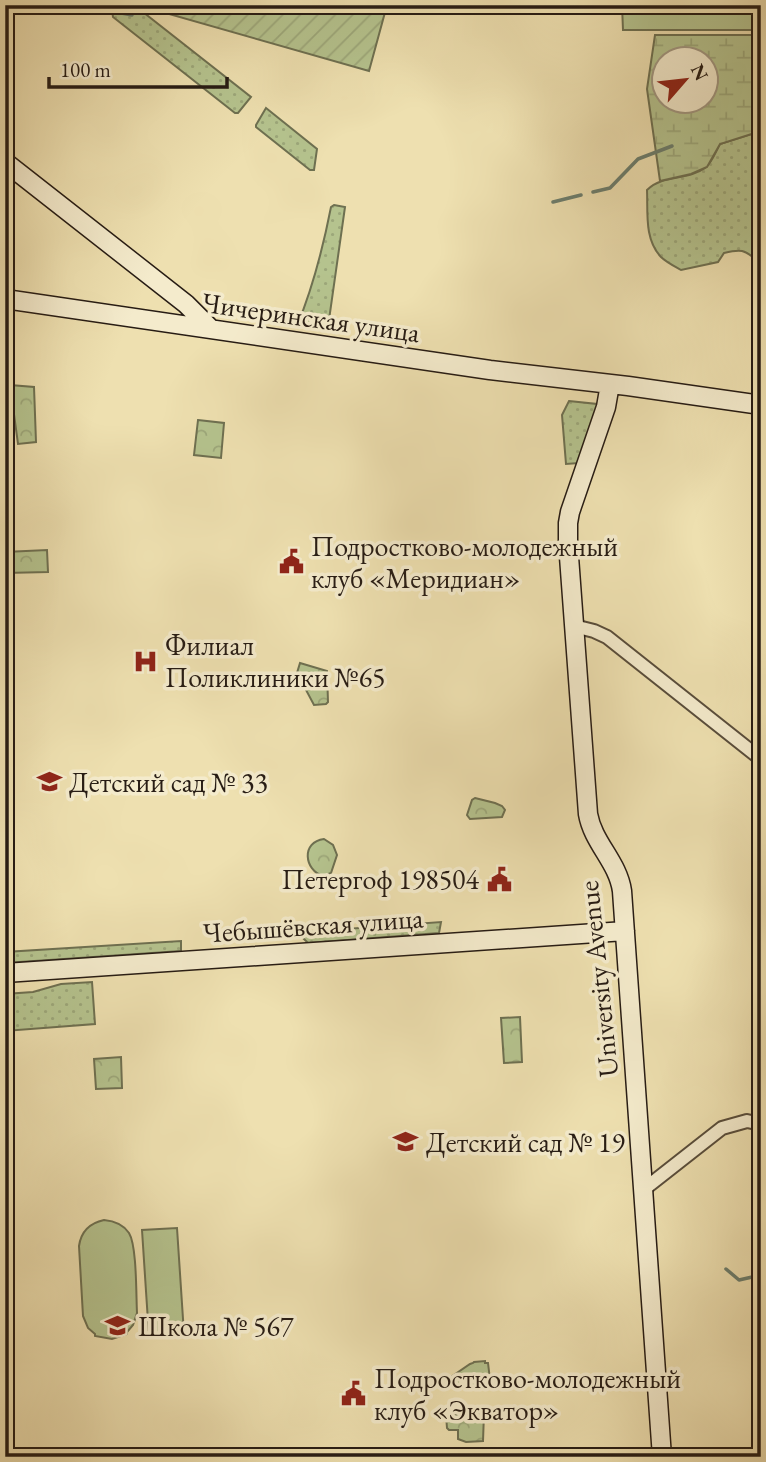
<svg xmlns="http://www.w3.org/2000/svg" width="766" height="1462" font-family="'EB Garamond',serif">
	<defs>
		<pattern id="grass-dots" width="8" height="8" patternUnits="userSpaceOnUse" patternTransform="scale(1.75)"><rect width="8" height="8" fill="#b5c38e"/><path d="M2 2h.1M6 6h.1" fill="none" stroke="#9ca77a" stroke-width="1.8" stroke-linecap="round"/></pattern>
		<pattern id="wetland-marsh" width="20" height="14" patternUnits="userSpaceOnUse" patternTransform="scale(1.75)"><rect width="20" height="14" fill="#b5c38e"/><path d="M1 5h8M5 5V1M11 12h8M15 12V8" fill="none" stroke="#9ca77a"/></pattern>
		<pattern id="park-crowns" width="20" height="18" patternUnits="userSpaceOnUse" patternTransform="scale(1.75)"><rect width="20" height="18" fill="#b5c38e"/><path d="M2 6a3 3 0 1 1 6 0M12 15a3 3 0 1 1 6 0" fill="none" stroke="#9ca77a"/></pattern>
		<pattern id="garden-furrows" width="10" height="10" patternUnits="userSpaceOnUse" patternTransform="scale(1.75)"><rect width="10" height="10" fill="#b5c38e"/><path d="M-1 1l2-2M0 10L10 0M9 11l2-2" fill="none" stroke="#9ca77a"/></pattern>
	</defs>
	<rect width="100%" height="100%" fill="#eee0b0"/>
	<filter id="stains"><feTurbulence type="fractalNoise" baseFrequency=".00286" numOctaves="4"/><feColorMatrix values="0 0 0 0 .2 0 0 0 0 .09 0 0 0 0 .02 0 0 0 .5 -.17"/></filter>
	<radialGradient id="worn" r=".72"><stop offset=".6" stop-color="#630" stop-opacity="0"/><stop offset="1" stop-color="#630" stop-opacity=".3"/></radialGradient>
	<path fill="url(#grass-dots)" stroke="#6e7051" stroke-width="2" d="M 116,5 L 134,5 L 251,97 L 238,113 L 235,113 L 113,17 L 112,10 Z
		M 266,108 L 317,149 L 314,170 L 310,170 L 256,127 L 256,125 Z
		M 761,131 L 761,260 L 757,261 C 745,249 740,249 724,253 L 718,262 L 681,270 C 674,266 666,262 661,257 C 644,239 648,212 647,190 C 663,174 687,181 705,168 C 712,163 716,151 720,144 Z
		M 334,205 L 345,207 L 328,327 L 297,326 C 313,287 323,248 331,207 Z
		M 569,401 L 597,404 L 597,408 L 579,463 L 566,464 L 562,415 Z
		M 441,922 L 439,933 L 308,943 L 303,938 L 303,933 L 305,932 Z
		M 181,941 L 181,951 L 5,963 L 5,952 Z
		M 92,982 L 95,1024 L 5,1031 L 5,994 L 33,992 L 61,984 Z"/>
	<path fill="url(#wetland-marsh)" stroke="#6e7051" stroke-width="2" fill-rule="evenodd" d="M 655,35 L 761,35 L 761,131 L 720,144 L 707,167 L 691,174 L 660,181 L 647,89 ZM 664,60 L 706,60 L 706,102 L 664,102 Z"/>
	<path fill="url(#park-crowns)" stroke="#6e7051" stroke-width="2" d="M 10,385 L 34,387 L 36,442 L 18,444 Z
		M 198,420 L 224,423 L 221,458 L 194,455 Z
		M 47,550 L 48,572 L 5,573 L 5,552 Z
		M 300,663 L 327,671 L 328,702 L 326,704 L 314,705 L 297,673 Z
		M 475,798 L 495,803 L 502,806 L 505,810 L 502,817 L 470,819 L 467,815 L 472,800 Z
		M 324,839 L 333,845 L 337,855 L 331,873 L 323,876 C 304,870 301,842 324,839 Z
		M 520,1017 L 522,1062 L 504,1063 L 501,1018 Z
		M 121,1057 L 122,1088 L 96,1089 L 94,1059 Z
		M 485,1361 L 485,1363 L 488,1363 L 491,1388 L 459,1389 L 451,1377 L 470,1364 L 473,1363 L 474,1362 Z
		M 484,1413 L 483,1441 L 466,1442 L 458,1439 L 458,1430 L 449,1430 L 447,1428 L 446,1415 Z"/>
	<path fill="url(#garden-furrows)" stroke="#6e7051" stroke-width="2" d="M 161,5 L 387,5 L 369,71 L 162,12 Z"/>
	<path fill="#b5c38e" stroke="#6e7051" stroke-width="2" d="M 622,5 L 761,5 L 761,30 L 623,30 Z
		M 104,1220 C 115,1221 123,1224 129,1233 C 137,1246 136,1295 137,1313 L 133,1325 L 127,1332 L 127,1334 L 112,1339 L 95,1336 L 95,1334 L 88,1328 L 83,1316 L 79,1246 C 81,1232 90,1223 104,1220 Z
		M 177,1228 L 184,1334 L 149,1337 L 142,1230 Z"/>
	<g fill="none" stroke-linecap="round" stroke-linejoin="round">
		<path stroke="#6b7d6d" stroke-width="3.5" d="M 116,12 L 132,15
			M 593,192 L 610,188 L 638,159 L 672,146
			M 553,202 L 581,195
			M 726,1269 L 739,1280 L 761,1275"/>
		<defs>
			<path id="street" d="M 574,626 L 594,631 L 607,637 L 761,759
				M 643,1190 L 722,1128 L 747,1121 L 761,1124"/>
			<path id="secondary" d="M 5,162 L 186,304 L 210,328
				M 5,299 L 490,370 L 628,386 L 761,405
				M 610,384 L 606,407 L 570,512 L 568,523 L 568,543 L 588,814 C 593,843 618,862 622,891 L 662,1457
				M 5,973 L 625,931"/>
		</defs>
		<use href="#street" stroke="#594d3b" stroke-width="16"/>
		<use href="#secondary" stroke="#271c14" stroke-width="21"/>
		<use href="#street" stroke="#f4ebcc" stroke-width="12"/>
		<use href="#secondary" stroke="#f4ebcc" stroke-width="18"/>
	</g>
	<defs>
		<symbol id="civic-bare" viewBox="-9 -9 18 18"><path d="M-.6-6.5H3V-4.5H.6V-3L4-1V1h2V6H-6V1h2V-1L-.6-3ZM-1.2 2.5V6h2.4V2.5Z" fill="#8f2418" stroke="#f4ebcc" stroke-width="2.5" paint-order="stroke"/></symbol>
		<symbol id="hospital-bare" viewBox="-9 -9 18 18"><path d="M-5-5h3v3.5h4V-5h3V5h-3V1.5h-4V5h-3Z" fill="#8f2418" stroke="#f4ebcc" stroke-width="2.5" paint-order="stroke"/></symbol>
		<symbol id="school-bare" viewBox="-9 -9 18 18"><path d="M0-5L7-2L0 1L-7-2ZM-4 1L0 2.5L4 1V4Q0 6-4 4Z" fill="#8f2418" stroke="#f4ebcc" stroke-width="2.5" paint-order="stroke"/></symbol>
	</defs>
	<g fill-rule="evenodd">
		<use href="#civic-bare" x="274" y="544" width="35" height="35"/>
		<use href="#hospital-bare" x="128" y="644" width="35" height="35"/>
		<use href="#school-bare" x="32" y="764" width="35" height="35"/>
		<use href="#civic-bare" x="482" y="862" width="35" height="35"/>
		<use href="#school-bare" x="388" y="1124" width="35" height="35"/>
		<use href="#school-bare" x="100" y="1308" width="35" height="35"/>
		<use href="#civic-bare" x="336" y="1376" width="35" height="35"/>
	</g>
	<g text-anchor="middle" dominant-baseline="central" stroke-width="7" stroke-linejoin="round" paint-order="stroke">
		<g font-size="28" fill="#271c14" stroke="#f4ebcc">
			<text transform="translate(311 317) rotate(8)">Чичеринская улица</text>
			<text transform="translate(313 925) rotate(-4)">Чебышёвская улица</text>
			<text transform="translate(598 979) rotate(-96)">University Avenue</text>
		</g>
		<g font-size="28" fill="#271c14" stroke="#f4ebcc" text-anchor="start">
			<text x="311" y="546">Подростково-молодежный<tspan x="311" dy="32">клуб «Меридиан»</tspan></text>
			<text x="165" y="645">Филиал<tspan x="165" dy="32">Поликлиники №65</tspan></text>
			<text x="69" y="782">Детский сад № 33</text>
			<text x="479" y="879" text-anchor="end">Петергоф 198504</text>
			<text x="426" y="1142">Детский сад № 19</text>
			<text x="138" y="1326">Школа № 567</text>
			<text x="374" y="1378">Подростково-молодежный<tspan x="374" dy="32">клуб «Экватор»</tspan></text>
		</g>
	</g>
	<rect width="766" height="1462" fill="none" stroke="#eee0b0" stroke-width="28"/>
	<rect x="7" y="7" width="752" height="1448" fill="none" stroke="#271c14" stroke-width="3.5"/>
	<rect x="14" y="14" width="738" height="1434" fill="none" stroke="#271c14" stroke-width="2"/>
	<g transform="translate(685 80) rotate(62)"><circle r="33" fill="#f4ebcc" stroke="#a29882" stroke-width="2"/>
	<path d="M0-5L12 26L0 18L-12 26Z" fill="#8f2418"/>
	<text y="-10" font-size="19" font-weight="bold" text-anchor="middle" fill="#271c14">N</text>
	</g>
	<path d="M49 77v10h178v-10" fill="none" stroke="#271c14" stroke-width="3.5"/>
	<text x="60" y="77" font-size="21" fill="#271c14" stroke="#f4ebcc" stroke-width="5" paint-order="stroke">100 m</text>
	<rect width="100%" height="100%" filter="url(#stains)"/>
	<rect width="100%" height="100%" fill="url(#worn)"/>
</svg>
